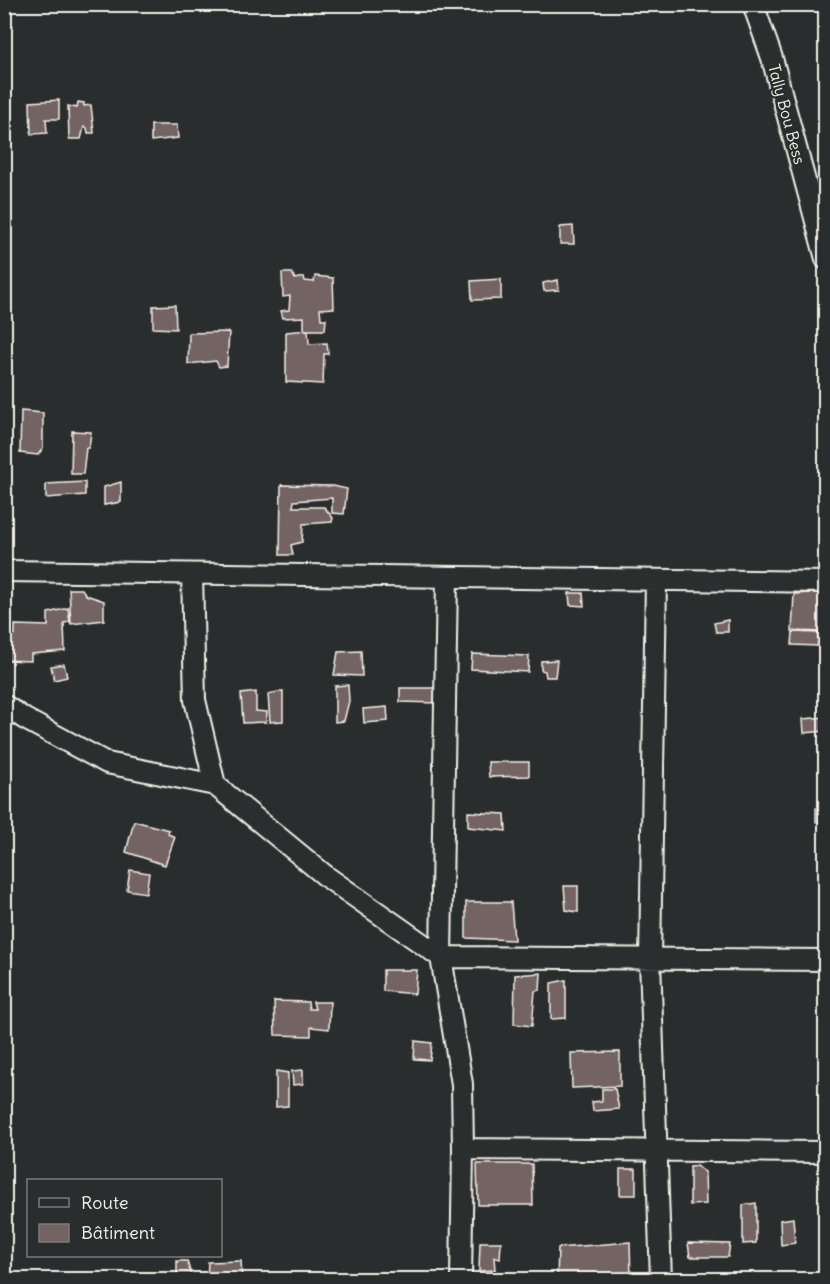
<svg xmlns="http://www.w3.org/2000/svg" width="830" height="1284" font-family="Delius,sans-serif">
	<rect width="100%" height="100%" fill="#2a2d2e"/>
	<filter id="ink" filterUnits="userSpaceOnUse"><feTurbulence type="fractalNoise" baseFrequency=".0167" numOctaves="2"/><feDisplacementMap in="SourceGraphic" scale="12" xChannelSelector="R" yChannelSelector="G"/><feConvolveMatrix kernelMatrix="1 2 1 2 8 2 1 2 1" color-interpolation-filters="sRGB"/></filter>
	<g filter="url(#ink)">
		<path fill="#736463" stroke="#f4f1e8" stroke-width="1.5" d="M 59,100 L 59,119 L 46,119 L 47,133 L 31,134 L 30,102 Z
			M 78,102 L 84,103 L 84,106 L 91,105 L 94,133 L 88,133 L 87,128 L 84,127 L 81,139 L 69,139 L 68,106 L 77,108 Z
			M 151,125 L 177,125 L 178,138 L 151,141 Z
			M 573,226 L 574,244 L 560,244 L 560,227 Z
			M 282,273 L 292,273 L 295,279 L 304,277 L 305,281 L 314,282 L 315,276 L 333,278 L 334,308 L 320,309 L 321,319 L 326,319 L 325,330 L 304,330 L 304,317 L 283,318 L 281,311 L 289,310 L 290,296 L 283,297 Z
			M 501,279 L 501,299 L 472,300 L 471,281 Z
			M 558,280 L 559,290 L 544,291 L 543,283 Z
			M 175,305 L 176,329 L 153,328 L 153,306 Z
			M 308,330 L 309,344 L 327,343 L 328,354 L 324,354 L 323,384 L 286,382 L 286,332 Z
			M 229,332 L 227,366 L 219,367 L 216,361 L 188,364 L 189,333 Z
			M 21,411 L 43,413 L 43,448 L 38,455 L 20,453 Z
			M 72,431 L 91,432 L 89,448 L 86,448 L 83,474 L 71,474 Z
			M 85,482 L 85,495 L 46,498 L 46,484 Z
			M 121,482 L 121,502 L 104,505 L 104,487 Z
			M 281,485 L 333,486 L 347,489 L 344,514 L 332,513 L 332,498 L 294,501 L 293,507 L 324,507 L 333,518 L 332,522 L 303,524 L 302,542 L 291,545 L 293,555 L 280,555 Z
			M 69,589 L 82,589 L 86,595 L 104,601 L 104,620 L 71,624 Z
			M 826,592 L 826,632 L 792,631 L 794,594 Z
			M 569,593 L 583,593 L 584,606 L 570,605 Z
			M 68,608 L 70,622 L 64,623 L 65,651 L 31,654 L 31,661 L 4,660 L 4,634 L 15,634 L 15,625 L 48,626 L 48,613 Z
			M 728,620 L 728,632 L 716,632 L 714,623 Z
			M 793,632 L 818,633 L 818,646 L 792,645 Z
			M 361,651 L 362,676 L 334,675 L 338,652 Z
			M 472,654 L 529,656 L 528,672 L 471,669 Z
			M 557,660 L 555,677 L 546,677 L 545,671 L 541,670 L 541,661 Z
			M 64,664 L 67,677 L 54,680 L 51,666 Z
			M 348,685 L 349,701 L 344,721 L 335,722 L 335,686 Z
			M 400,688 L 438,688 L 438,703 L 400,702 Z
			M 283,691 L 283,721 L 270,722 L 268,694 Z
			M 256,692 L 256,711 L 267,712 L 266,722 L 243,723 L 241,694 Z
			M 387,707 L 388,721 L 364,723 L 363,709 Z
			M 826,717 L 826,731 L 804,733 L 803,719 Z
			M 488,762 L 529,762 L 529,776 L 489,777 Z
			M 826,806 L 826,821 L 816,822 L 816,808 Z
			M 468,812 L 505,814 L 506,831 L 468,827 Z
			M 134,821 L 169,830 L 168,834 L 175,837 L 165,865 L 126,852 Z
			M 130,870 L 149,873 L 146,893 L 127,890 Z
			M 564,886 L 578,886 L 578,912 L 566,910 Z
			M 466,902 L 511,902 L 514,940 L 466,938 Z
			M 383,970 L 417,970 L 415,994 L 383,991 Z
			M 541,973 L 540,990 L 535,991 L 532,1026 L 514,1024 L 515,975 Z
			M 566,980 L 566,1018 L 551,1019 L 551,983 Z
			M 274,1001 L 308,1002 L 309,1009 L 315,1009 L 313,1002 L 330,1002 L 329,1029 L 311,1027 L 311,1036 L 275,1035 Z
			M 415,1041 L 432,1043 L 430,1060 L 414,1059 Z
			M 620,1052 L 620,1086 L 572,1088 L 571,1053 Z
			M 303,1070 L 303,1084 L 293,1085 L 292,1071 Z
			M 276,1071 L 288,1073 L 288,1106 L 276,1107 Z
			M 602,1089 L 615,1089 L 619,1109 L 593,1111 L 592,1102 L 602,1101 Z
			M 477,1164 L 532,1164 L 533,1205 L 478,1205 Z
			M 696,1166 L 705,1172 L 706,1204 L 690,1205 L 690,1167 Z
			M 620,1169 L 636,1169 L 636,1195 L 620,1195 Z
			M 756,1203 L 756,1243 L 743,1244 L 743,1205 Z
			M 793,1218 L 795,1243 L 781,1245 L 780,1220 Z
			M 480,1242 L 501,1242 L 500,1259 L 494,1257 L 495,1270 L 479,1271 Z
			M 630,1242 L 631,1280 L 557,1280 L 558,1248 Z
			M 688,1243 L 730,1244 L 728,1257 L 690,1257 Z
			M 177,1261 L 187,1261 L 191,1275 L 177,1280 Z
			M 241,1261 L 242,1280 L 207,1280 L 208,1262 Z"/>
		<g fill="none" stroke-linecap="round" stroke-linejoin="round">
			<defs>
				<path id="street" d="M 753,4 L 772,58 L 826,259
					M 4,571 L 826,582
					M 192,574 L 195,700 L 215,785 L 327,877 L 441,957 L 826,960
					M 447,577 L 441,957 L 462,1084 L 463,1149 L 826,1152
					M 656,580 L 650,960 L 661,1280
					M 4,705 L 25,719 L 107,763 L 215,785
					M 461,1280 L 463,1149"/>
			</defs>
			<use href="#street" stroke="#f4f1e8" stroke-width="24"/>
			<use href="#street" stroke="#2a2d2e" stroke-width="20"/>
		</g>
	</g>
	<g text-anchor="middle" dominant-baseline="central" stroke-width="4.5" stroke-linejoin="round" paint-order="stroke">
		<g font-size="16" fill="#f4f1e8" stroke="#2a2d2e">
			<text transform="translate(787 114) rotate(75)">Tally Bou Bess</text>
		</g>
	</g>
	<rect width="830" height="1284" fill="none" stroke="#2a2d2e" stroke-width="24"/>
	<rect x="12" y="12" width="806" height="1260" fill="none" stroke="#f4f1e8" stroke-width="2" filter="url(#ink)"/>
	<rect x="27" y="1179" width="195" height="78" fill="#2a2d2e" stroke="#7b7b78" stroke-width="1.5"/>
	<rect x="39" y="1198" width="30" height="9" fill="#2a2d2e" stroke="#7b7b78" stroke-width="1.5"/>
	<text x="81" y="1209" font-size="18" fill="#f4f1e8">Route</text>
	<rect x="39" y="1224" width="30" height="18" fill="#736463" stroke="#7b7b78" stroke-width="1.5"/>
	<text x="81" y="1239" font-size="18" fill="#f4f1e8">Bâtiment</text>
</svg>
